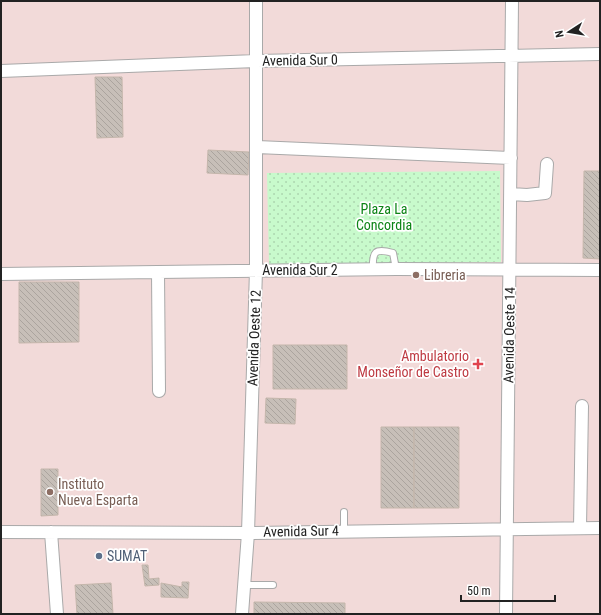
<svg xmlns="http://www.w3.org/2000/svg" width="601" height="615" font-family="'Roboto Condensed',sans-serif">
	<defs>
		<pattern id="park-dots" width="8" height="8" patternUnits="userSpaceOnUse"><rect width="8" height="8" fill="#c8facc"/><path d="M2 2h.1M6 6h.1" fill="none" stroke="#acd6af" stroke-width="1.8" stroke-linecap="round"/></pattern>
		<pattern id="building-back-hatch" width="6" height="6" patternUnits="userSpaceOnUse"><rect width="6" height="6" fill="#c7bfb8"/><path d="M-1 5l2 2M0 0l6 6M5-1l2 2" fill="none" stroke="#aba49e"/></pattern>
	</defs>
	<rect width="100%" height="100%" fill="#f2efe9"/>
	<path fill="#f2dad9" d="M 1,1 L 600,1 L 600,614 L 1,614 Z"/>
	<path fill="url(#park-dots)" d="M 500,171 L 501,262 L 269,264 L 267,173 Z"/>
	<path fill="url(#building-back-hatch)" stroke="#c4b6ab" d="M 95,77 L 122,77 L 123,137 L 97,138 Z
		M 208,150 L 249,152 L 248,175 L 207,173 Z
		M 584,171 L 600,171 L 600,259 L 583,258 Z
		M 19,282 L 79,282 L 79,342 L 19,343 Z
		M 273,345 L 347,345 L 347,389 L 273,389 Z
		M 266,398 L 296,399 L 295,424 L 265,423 Z
		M 381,427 L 414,427 L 414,508 L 381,508 Z
		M 414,427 L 459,427 L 459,508 L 414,508 Z
		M 41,469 L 58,469 L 58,515 L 41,516 Z
		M 142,565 L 148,565 L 149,579 L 159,578 L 159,585 L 145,586 Z
		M 182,582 L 189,582 L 188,598 L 161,597 L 161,583 L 182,587 Z
		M 111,583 L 113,614 L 77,614 L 75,585 Z
		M 254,602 L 345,603 L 345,614 L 254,614 Z"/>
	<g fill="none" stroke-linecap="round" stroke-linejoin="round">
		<defs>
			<path id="lane" d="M 373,270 C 372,251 375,248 393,253 L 396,269
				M 344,530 L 344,512
				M 244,585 L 273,585"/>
			<path id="street" d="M 1,71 L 257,61 L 600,54
				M 257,147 L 511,158
				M 511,194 L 527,195 L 545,193 L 547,164
				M 158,272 L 159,391
				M 1,274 L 396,269 L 600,270
				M 580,528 L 582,406
				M 1,532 L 248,533 L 600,528
				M 51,532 L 57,614
				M 242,614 L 248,533 L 256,270 L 256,1
				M 506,614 L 512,1"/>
		</defs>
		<use href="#lane" stroke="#a9a9a9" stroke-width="8"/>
		<use href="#street" stroke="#a9a9a9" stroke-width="14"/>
		<use href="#lane" stroke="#fff" stroke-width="6"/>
		<use href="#street" stroke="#fff" stroke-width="12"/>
	</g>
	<g fill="#8d6e63" stroke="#fff" stroke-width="1.5">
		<circle cx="416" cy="275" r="4"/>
		<circle cx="50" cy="492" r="4"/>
	</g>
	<path fill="#e0444e" stroke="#fff" stroke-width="1.5" d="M476 358h4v4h4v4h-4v4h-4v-4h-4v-4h4z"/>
	<circle fill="#5c6f8a" stroke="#fff" stroke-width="1.5" cx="99" cy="556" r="4"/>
	<g text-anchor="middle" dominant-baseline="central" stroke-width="3.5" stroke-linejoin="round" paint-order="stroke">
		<g font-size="14" fill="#222" stroke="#fff">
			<text transform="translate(300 60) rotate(-1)">Avenida Sur 0</text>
			<text x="300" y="270">Avenida Sur 2</text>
			<text transform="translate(509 335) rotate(-89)">Avenida Oeste 14</text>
			<text transform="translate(254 338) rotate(-88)">Avenida Oeste 12</text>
			<text transform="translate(301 531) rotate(-1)">Avenida Sur 4</text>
		</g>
		<g font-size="14" fill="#0c8416" stroke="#fff">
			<text x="384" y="209">Plaza La<tspan x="384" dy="16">Concordia</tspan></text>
		</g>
		<g font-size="14" fill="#785e54" stroke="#fff" text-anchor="start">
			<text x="424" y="275">Libreria</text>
			<text x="58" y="484">Instituto<tspan x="58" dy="16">Nueva Esparta</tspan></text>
		</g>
		<g font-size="14" fill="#be3a42" stroke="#fff" text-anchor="end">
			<text x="469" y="356">Ambulatorio<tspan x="469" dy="16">Monseñor de Castro</tspan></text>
		</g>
		<g font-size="14" fill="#4e5e75" stroke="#fff" text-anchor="start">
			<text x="107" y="556">SUMAT</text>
		</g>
	</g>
	<rect width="601" height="615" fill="none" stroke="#222222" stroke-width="4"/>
	<g transform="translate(569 32) rotate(258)" stroke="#ffffff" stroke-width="3" paint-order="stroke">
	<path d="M0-3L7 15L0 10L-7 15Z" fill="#222222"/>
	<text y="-6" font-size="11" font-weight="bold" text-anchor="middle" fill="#222222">N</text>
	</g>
	<path d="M461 595v6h94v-6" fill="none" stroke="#222222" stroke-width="2"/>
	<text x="467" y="595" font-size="12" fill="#222222" stroke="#ffffff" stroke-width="3" paint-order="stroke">50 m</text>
</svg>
